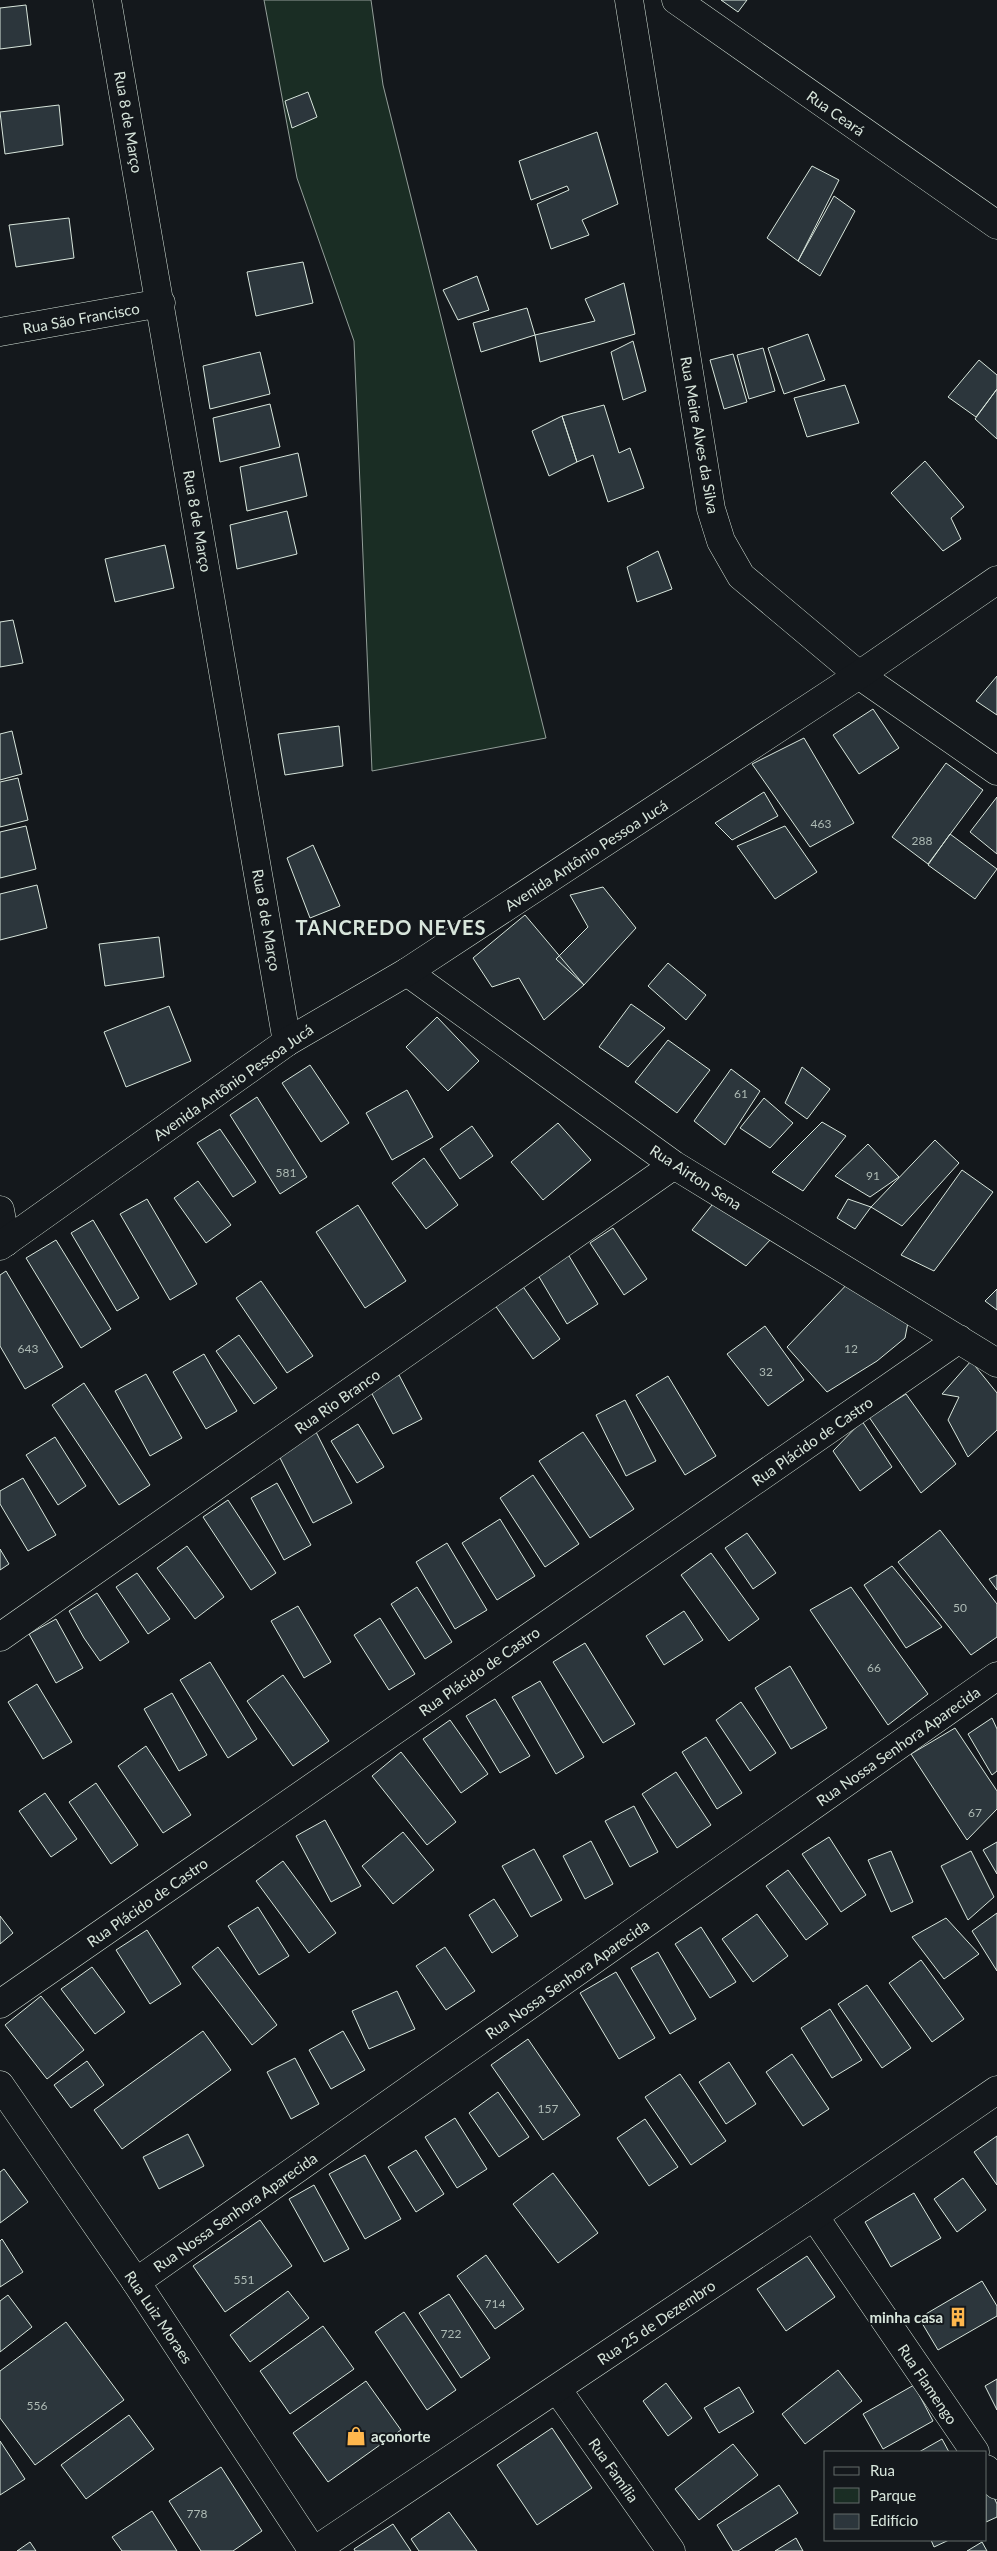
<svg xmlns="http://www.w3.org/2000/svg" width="997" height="2551" font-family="Lato,sans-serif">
	<rect width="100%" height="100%" fill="#14181c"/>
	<path fill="#1a2d24" stroke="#939e99" d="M 264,0 L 371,0 L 383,85 L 546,738 L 372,771 L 354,341 L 297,178 Z"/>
	<path fill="#2c363c" stroke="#d8e6dc" d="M 721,0 L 747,0 L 738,12 Z
		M 26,5 L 31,45 L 0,49 L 0,8 Z
		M 308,92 L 317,117 L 292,128 L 285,101 Z
		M 59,105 L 63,145 L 5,154 L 0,112 Z
		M 597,132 L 618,204 L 582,220 L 589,235 L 551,249 L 537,204 L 569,190 L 567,186 L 531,200 L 519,161 Z
		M 812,166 L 839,180 L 798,261 L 767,238 Z
		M 834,196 L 855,211 L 820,276 L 798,261 Z
		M 69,218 L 74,258 L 16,267 L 9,225 Z
		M 303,262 L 313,303 L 256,316 L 247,272 Z
		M 477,276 L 489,310 L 458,320 L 443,290 Z
		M 624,283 L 635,334 L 540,362 L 535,335 L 595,321 L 585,299 Z
		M 527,308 L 535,335 L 481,352 L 473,323 Z
		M 808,334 L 825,380 L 784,394 L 768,348 Z
		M 633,341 L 646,391 L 623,400 L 611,352 Z
		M 763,348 L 775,391 L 749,399 L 737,355 Z
		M 260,352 L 270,394 L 210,409 L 203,366 Z
		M 733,354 L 747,402 L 724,409 L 710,360 Z
		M 979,360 L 997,375 L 997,389 L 976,417 L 948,397 Z
		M 845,385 L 859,423 L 807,437 L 794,398 Z
		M 997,389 L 997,439 L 975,419 Z
		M 270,404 L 280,447 L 220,462 L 213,418 Z
		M 604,405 L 619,453 L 630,448 L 644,488 L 608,502 L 593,455 L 577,462 L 562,416 Z
		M 562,416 L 577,462 L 549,476 L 532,431 Z
		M 298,453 L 307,496 L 247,511 L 240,467 Z
		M 925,461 L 964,507 L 951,518 L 961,539 L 943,551 L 891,493 Z
		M 287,511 L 297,554 L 237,569 L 230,525 Z
		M 165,545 L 174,588 L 115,602 L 105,559 Z
		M 658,551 L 672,589 L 637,602 L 627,567 Z
		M 13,620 L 23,663 L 0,667 L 0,622 Z
		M 997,676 L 997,715 L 976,701 Z
		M 873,709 L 899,748 L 859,774 L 833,735 Z
		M 339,726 L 343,766 L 285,775 L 278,734 Z
		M 12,731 L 22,774 L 0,780 L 0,734 Z
		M 804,738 L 854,823 L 810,847 L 752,764 Z
		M 946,763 L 983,790 L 928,864 L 892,837 Z
		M 18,778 L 28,820 L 0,827 L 0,782 Z
		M 764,792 L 778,816 L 732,840 L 715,823 Z
		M 997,797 L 997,854 L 970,832 Z
		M 26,826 L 36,869 L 0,878 L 0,832 Z
		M 785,826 L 817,872 L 775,899 L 737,846 Z
		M 950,834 L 997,869 L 975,899 L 928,865 Z
		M 313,845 L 340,906 L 310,918 L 287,858 Z
		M 37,885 L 47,928 L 0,940 L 0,894 Z
		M 603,887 L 636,928 L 584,985 L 556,959 L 588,927 L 570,895 Z
		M 525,915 L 584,985 L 544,1020 L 519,978 L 492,987 L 473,958 Z
		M 159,937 L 164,977 L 105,986 L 99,944 Z
		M 668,963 L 706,995 L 686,1020 L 648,986 Z
		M 631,1004 L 665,1028 L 628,1067 L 599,1047 Z
		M 169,1006 L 191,1061 L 126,1087 L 104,1032 Z
		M 437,1017 L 479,1061 L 448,1091 L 406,1047 Z
		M 668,1040 L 710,1070 L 677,1113 L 635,1082 Z
		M 310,1065 L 349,1123 L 321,1142 L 282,1083 Z
		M 802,1067 L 830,1089 L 807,1119 L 785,1103 Z
		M 731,1069 L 760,1091 L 725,1145 L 694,1121 Z
		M 407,1090 L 433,1137 L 392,1160 L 366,1113 Z
		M 257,1097 L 307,1177 L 280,1194 L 230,1115 Z
		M 764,1098 L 793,1123 L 770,1148 L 740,1128 Z
		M 822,1122 L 846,1136 L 803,1191 L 772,1172 Z
		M 558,1123 L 591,1160 L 543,1200 L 511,1162 Z
		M 472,1126 L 493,1156 L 460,1179 L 440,1149 Z
		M 220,1129 L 256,1182 L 233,1197 L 197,1143 Z
		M 935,1140 L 959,1163 L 902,1226 L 871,1207 Z
		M 868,1144 L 899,1177 L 870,1197 L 835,1176 Z
		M 424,1158 L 458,1205 L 426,1229 L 392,1183 Z
		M 962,1170 L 993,1192 L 934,1271 L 901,1255 Z
		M 198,1181 L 231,1225 L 206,1243 L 174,1198 Z
		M 147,1199 L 197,1284 L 170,1300 L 120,1214 Z
		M 848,1199 L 871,1207 L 855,1229 L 837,1218 Z
		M 716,1200 L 771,1239 L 746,1266 L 692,1230 Z
		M 358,1205 L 406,1281 L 365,1308 L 316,1232 Z
		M 93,1220 L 139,1298 L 117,1311 L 71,1233 Z
		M 613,1228 L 647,1279 L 624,1295 L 590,1243 Z
		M 56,1240 L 111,1329 L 81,1348 L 26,1258 Z
		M 566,1251 L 598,1304 L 567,1324 L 535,1270 Z
		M 6,1271 L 63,1367 L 25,1389 L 0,1346 L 0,1275 Z
		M 853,1278 L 909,1317 L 905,1338 L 877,1361 L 827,1392 L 787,1347 Z
		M 261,1281 L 313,1356 L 287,1373 L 236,1298 Z
		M 519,1281 L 560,1339 L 533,1359 L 492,1301 Z
		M 997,1289 L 997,1310 L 985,1301 Z
		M 765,1326 L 804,1380 L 768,1406 L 727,1354 Z
		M 239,1335 L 277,1388 L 254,1404 L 216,1351 Z
		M 204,1354 L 237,1411 L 206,1429 L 173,1372 Z
		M 971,1361 L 997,1393 L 997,1430 L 968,1457 L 948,1420 L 959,1397 L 942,1394 Z
		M 146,1374 L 182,1438 L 150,1456 L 115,1391 Z
		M 399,1375 L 422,1419 L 393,1434 L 370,1390 Z
		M 668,1376 L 716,1456 L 685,1475 L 636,1395 Z
		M 84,1383 L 150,1485 L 119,1505 L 52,1405 Z
		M 906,1394 L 956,1464 L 921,1493 L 869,1417 Z
		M 625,1400 L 656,1461 L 626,1476 L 596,1415 Z
		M 862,1421 L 892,1467 L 860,1491 L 833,1451 Z
		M 358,1424 L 384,1467 L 357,1483 L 331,1441 Z
		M 315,1430 L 352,1503 L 313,1523 L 276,1450 Z
		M 583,1432 L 634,1509 L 590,1538 L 539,1461 Z
		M 55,1437 L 86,1486 L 58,1505 L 26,1455 Z
		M 533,1475 L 579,1544 L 545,1567 L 500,1498 Z
		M 23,1478 L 56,1535 L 28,1551 L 0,1504 L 0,1491 Z
		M 277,1483 L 311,1545 L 284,1560 L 251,1498 Z
		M 228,1500 L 276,1573 L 251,1590 L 203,1517 Z
		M 500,1519 L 535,1576 L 497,1600 L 462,1543 Z
		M 940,1530 L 997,1604 L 997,1637 L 971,1655 L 898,1562 Z
		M 747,1533 L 776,1573 L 753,1589 L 725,1548 Z
		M 447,1543 L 487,1610 L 455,1629 L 416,1562 Z
		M 187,1546 L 224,1597 L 195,1619 L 157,1568 Z
		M 0,1549 L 9,1564 L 0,1570 Z
		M 711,1553 L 759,1619 L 729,1641 L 681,1575 Z
		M 892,1566 L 942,1627 L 906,1648 L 864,1585 Z
		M 137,1573 L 170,1619 L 148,1634 L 116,1587 Z
		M 997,1575 L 997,1590 L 989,1579 Z
		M 417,1587 L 452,1642 L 425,1659 L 391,1604 Z
		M 851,1587 L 928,1694 L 888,1725 L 810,1610 Z
		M 97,1593 L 129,1642 L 100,1661 L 84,1638 L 69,1611 Z
		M 298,1606 L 331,1662 L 304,1678 L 271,1621 Z
		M 684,1611 L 703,1640 L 664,1665 L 646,1636 Z
		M 380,1618 L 415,1674 L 389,1690 L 354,1635 Z
		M 56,1619 L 83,1668 L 56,1683 L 29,1634 Z
		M 585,1643 L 635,1724 L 603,1743 L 553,1662 Z
		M 210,1662 L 257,1739 L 228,1758 L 180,1680 Z
		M 790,1666 L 827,1728 L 791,1749 L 755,1688 Z
		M 283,1675 L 329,1741 L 293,1766 L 247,1701 Z
		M 540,1681 L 584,1757 L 556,1774 L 512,1697 Z
		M 37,1684 L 72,1742 L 43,1759 L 8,1702 Z
		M 172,1693 L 207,1755 L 179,1771 L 144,1709 Z
		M 495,1699 L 530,1756 L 500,1773 L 466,1716 Z
		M 741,1702 L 776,1753 L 750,1771 L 716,1720 Z
		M 992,1718 L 997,1729 L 997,1771 L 992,1775 L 968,1734 Z
		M 450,1720 L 488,1774 L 461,1793 L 423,1739 Z
		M 955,1728 L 997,1791 L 997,1809 L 967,1840 L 911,1754 Z
		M 706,1737 L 742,1793 L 717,1809 L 682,1752 Z
		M 146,1746 L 191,1815 L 163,1833 L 118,1766 Z
		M 401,1752 L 456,1822 L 427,1845 L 372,1776 Z
		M 676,1772 L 711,1825 L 677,1848 L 642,1794 Z
		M 96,1783 L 138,1845 L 111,1864 L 69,1802 Z
		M 45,1793 L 77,1839 L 51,1857 L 19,1811 Z
		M 634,1806 L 658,1852 L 630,1867 L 605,1821 Z
		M 325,1820 L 361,1886 L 331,1902 L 296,1836 Z
		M 403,1832 L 434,1870 L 393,1904 L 362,1866 Z
		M 829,1837 L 866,1895 L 841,1912 L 802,1854 Z
		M 591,1841 L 613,1884 L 585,1899 L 563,1856 Z
		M 997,1842 L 997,1874 L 983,1850 Z
		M 534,1849 L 562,1900 L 531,1917 L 502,1866 Z
		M 891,1851 L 913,1902 L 891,1912 L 868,1860 Z
		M 971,1851 L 994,1897 L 968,1920 L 941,1866 Z
		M 283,1861 L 336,1933 L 309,1953 L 256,1881 Z
		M 788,1870 L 828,1924 L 806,1940 L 766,1886 Z
		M 494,1899 L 518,1936 L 492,1953 L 469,1915 Z
		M 258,1907 L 289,1956 L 259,1975 L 228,1926 Z
		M 997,1913 L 997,1971 L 972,1931 Z
		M 757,1914 L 788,1956 L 753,1982 L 722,1939 Z
		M 0,1916 L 13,1933 L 0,1944 Z
		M 946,1918 L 979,1954 L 944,1979 L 912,1937 Z
		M 701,1927 L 736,1982 L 710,1998 L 675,1944 Z
		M 147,1930 L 181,1984 L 150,2004 L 116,1950 Z
		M 218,1947 L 277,2025 L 252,2045 L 192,1967 Z
		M 445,1947 L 475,1991 L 446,2010 L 416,1966 Z
		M 658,1952 L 696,2019 L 670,2034 L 631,1968 Z
		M 921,1960 L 964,2019 L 932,2042 L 889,1983 Z
		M 92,1967 L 125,2012 L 95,2034 L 61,1989 Z
		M 616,1972 L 655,2038 L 619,2059 L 580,1993 Z
		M 867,1985 L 911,2048 L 882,2068 L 838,2004 Z
		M 397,1991 L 415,2029 L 369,2049 L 352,2011 Z
		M 41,1996 L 84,2050 L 47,2079 L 5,2025 Z
		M 830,2009 L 862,2060 L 832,2078 L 801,2028 Z
		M 203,2031 L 231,2070 L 122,2149 L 94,2110 Z
		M 343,2031 L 365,2070 L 331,2089 L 309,2050 Z
		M 528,2039 L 580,2115 L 543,2140 L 491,2065 Z
		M 792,2054 L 829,2109 L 803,2126 L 766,2072 Z
		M 295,2058 L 319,2104 L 291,2119 L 267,2072 Z
		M 87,2061 L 104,2085 L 71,2108 L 54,2085 Z
		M 729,2062 L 756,2104 L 726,2124 L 699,2082 Z
		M 680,2074 L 726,2141 L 691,2165 L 645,2097 Z
		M 498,2092 L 529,2137 L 499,2157 L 469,2113 Z
		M 455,2118 L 487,2169 L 457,2188 L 425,2137 Z
		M 645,2119 L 678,2167 L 649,2186 L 617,2138 Z
		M 188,2134 L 204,2166 L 159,2189 L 143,2157 Z
		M 997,2136 L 997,2185 L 974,2152 Z
		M 416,2150 L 444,2194 L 416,2212 L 388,2167 Z
		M 365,2155 L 401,2219 L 365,2239 L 329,2174 Z
		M 4,2169 L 28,2202 L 0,2223 L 0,2172 Z
		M 553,2173 L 598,2233 L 558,2263 L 513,2204 Z
		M 963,2178 L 986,2210 L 957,2232 L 934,2199 Z
		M 314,2185 L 349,2249 L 324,2262 L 289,2199 Z
		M 914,2193 L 941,2238 L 891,2267 L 865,2222 Z
		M 260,2220 L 292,2266 L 225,2312 L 193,2266 Z
		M 2,2239 L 23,2272 L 0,2287 L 0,2241 Z
		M 486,2255 L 524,2309 L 495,2329 L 457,2276 Z
		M 807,2256 L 835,2297 L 786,2331 L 757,2289 Z
		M 982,2281 L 997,2306 L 997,2316 L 938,2350 L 919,2318 Z
		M 288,2291 L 309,2318 L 250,2362 L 230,2335 Z
		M 449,2294 L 490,2358 L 461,2378 L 419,2313 Z
		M 8,2295 L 32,2327 L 0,2352 L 0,2301 Z
		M 404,2312 L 456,2390 L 427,2410 L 375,2332 Z
		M 66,2322 L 124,2400 L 35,2465 L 0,2418 L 0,2371 Z
		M 323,2326 L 354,2369 L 290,2414 L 260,2371 Z
		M 838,2370 L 862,2401 L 805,2444 L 782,2414 Z
		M 997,2379 L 997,2410 L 985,2386 Z
		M 366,2381 L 401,2430 L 328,2482 L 293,2433 Z
		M 666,2383 L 692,2418 L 668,2436 L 643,2401 Z
		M 914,2385 L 933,2421 L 883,2449 L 863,2414 Z
		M 739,2387 L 754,2412 L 719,2433 L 704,2408 Z
		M 129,2415 L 154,2449 L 86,2499 L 61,2465 Z
		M 552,2428 L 592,2488 L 537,2525 L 497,2465 Z
		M 942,2439 L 949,2452 L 919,2452 Z
		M 0,2441 L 25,2479 L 0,2495 Z
		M 733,2444 L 758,2475 L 699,2520 L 675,2489 Z
		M 221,2467 L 262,2531 L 233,2551 L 201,2551 L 169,2501 Z
		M 986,2480 L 997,2504 L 997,2517 L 986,2522 Z
		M 779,2485 L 798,2513 L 738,2551 L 733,2551 L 717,2525 Z
		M 152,2511 L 177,2551 L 122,2551 L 112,2537 Z
		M 449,2512 L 477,2551 L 419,2551 L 411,2539 Z
		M 393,2524 L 411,2551 L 355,2551 L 354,2549 Z
		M 796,2538 L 803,2551 L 775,2551 Z
		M 931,2540 L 949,2540 L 934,2547 Z
		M 30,2542 L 36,2551 L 17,2551 Z
		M 982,2542 L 987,2551 L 967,2551 Z"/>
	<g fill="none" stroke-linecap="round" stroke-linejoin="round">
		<defs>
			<path id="street" d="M 107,0 L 287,1042
				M 629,0 L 711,509 L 721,541 L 741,576 L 859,675 L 997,771
				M 676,0 L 997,225
				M 0,332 L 161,303
				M 407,972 L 674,1165 L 997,1363
				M 0,1210 L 6,1242
				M 0,1637 L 674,1165
				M 0,2004 L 959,1339
				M 814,2216 L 975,2452
				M 136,2282 L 997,1676
				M 557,2389 L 671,2551
				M 986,2469 L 997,2485"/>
			<path id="secondary" d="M 0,1246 L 287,1042 L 407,972 L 859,675 L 997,580
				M 0,2085 L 136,2282 L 313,2551
				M 314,2551 L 814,2216 L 997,2090"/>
		</defs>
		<use href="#street" stroke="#d8e6dc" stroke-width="29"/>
		<use href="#secondary" stroke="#d8e6dc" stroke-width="29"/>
		<use href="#street" stroke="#14181c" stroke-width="28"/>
		<use href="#secondary" stroke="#14181c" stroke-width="28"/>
	</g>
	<defs>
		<symbol id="building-bare" viewBox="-9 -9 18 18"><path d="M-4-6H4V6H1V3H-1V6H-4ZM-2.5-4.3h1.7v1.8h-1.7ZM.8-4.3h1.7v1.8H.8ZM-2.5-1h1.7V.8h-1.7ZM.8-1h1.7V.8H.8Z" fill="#ffb74d" stroke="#14181c" stroke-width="2.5" paint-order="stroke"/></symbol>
		<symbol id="shop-bare" viewBox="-9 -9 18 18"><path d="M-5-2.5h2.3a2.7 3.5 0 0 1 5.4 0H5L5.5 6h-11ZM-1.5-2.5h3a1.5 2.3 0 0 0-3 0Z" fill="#ffb74d" stroke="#14181c" stroke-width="2.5" paint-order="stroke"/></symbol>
	</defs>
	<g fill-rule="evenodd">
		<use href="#building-bare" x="944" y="2303" width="28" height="28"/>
		<use href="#shop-bare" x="342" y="2422" width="28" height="28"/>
	</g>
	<g text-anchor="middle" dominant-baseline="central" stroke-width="4" stroke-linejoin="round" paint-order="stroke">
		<g font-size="12" fill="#adbab4">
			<text x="821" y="823">463</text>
			<text x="922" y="840">288</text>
			<text x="741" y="1093">61</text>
			<text x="286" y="1172">581</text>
			<text x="873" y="1175">91</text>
			<text x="28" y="1348">643</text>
			<text x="851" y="1348">12</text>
			<text x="766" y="1371">32</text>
			<text x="960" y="1607">50</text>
			<text x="874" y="1667">66</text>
			<text x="975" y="1812">67</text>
			<text x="548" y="2108">157</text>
			<text x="244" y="2279">551</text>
			<text x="495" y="2303">714</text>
			<text x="451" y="2333">722</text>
			<text x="37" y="2405">556</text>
			<text x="197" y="2513">778</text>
		</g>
		<g font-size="15" fill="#d8e6dc" stroke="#14181c">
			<text transform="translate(836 113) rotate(35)">Rua Ceará</text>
			<text transform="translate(129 122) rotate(80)">Rua 8 de Março</text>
			<text transform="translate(81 318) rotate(-10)">Rua São Francisco</text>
			<text transform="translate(700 435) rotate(80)">Rua Meire Alves da Silva</text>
			<text transform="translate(198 521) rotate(80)">Rua 8 de Março</text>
			<text transform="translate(586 855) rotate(-33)">Avenida Antônio Pessoa Jucá</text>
			<text transform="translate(267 920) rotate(80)">Rua 8 de Março</text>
			<text transform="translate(233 1082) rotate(-35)">Avenida Antônio Pessoa Jucá</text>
			<text transform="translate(696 1177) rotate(33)">Rua Airton Sena</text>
			<text transform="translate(337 1401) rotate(-35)">Rua Rio Branco</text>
			<text transform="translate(812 1441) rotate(-35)">Rua Plácido de Castro</text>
			<text transform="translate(479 1671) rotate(-35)">Rua Plácido de Castro</text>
			<text transform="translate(898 1746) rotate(-35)">Rua Nossa Senhora Aparecida</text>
			<text transform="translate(147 1902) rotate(-35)">Rua Plácido de Castro</text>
			<text transform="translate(567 1979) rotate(-35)">Rua Nossa Senhora Aparecida</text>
			<text transform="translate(235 2212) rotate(-35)">Rua Nossa Senhora Aparecida</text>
			<text transform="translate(159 2317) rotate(56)">Rua Luiz Moraes</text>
			<text transform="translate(656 2322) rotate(-34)">Rua 25 de Dezembro</text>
			<text transform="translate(928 2384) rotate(56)">Rua Flamengo</text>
			<text transform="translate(614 2470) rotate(55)">Rua Família</text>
		</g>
		<g font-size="15" font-weight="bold" fill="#d8e6dc" stroke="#14181c" text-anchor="end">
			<text x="943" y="2317">minha casa</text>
			<text x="371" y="2436" text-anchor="start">açonorte</text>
		</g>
		<g font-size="20" font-weight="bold" letter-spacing="1" fill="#d8e6dc" stroke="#14181c">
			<text x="391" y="927">TANCREDO NEVES</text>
		</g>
	</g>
	<rect x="824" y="2451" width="162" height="90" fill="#14181c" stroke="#626a69"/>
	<rect x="834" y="2467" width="25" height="8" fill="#14181c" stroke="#626a69"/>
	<text x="870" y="2476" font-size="15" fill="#d8e6dc">Rua</text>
	<rect x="834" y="2488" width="25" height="15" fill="#1a2d24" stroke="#626a69"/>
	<text x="870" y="2501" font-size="15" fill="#d8e6dc">Parque</text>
	<rect x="834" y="2514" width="25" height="15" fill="#2c363c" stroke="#626a69"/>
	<text x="870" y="2526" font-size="15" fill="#d8e6dc">Edifício</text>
</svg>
